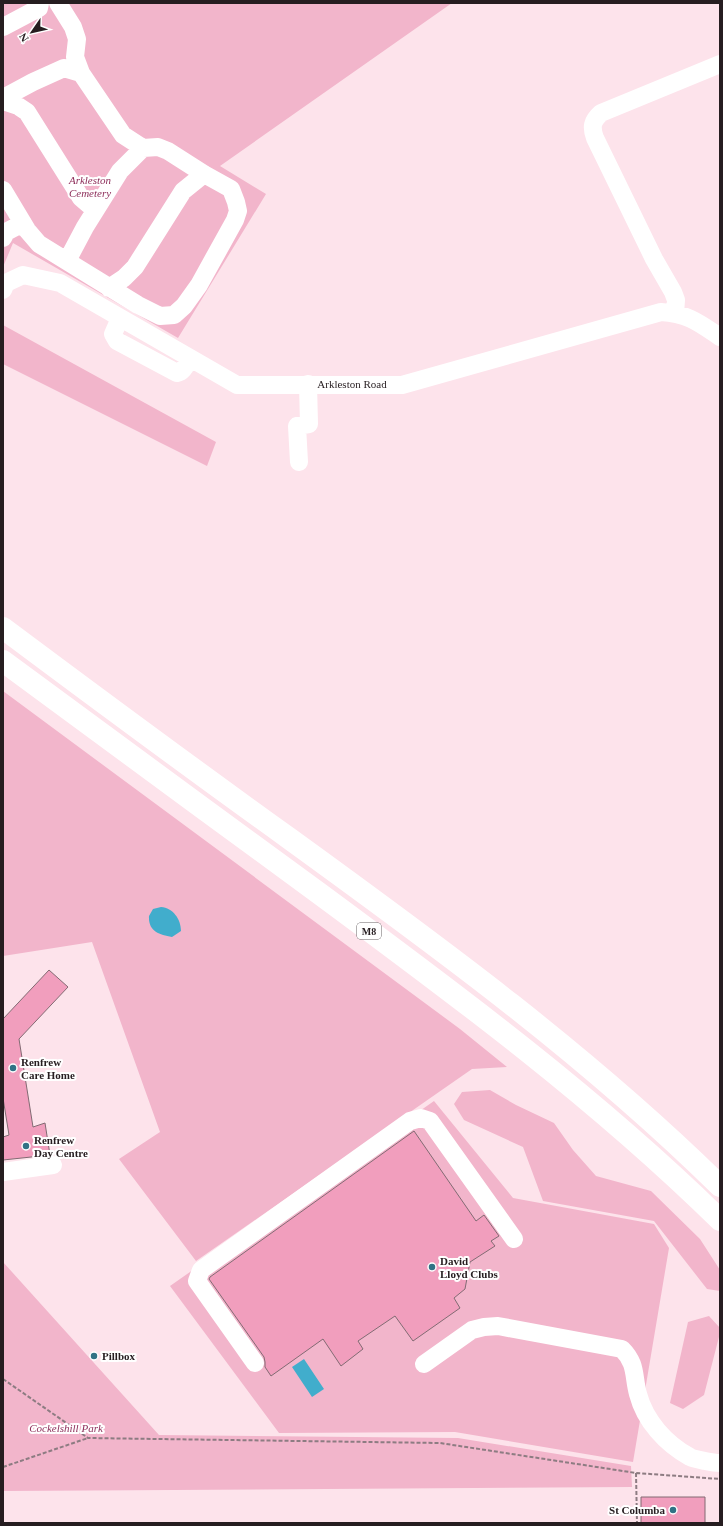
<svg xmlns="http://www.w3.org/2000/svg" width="723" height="1526" font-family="'Times New Roman',serif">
	<rect width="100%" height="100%" fill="#fde3eb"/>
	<path fill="#f2b5cb" d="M 3,3 L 452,3 L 220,166 L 266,194 L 178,338 L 13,243 L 3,267 Z
		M 3,325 L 216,442 L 207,466 L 3,364 Z
		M 3,691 L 460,1029 L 507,1067 L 472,1069 L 196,1261 L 119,1159 L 160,1132 L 92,942 L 3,956 Z
		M 490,1090 L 516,1105 L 554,1123 L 573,1150 L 596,1176 L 651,1191 L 700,1239 L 720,1270 L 720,1291 L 707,1289 L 654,1221 L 543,1201 L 523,1147 L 464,1120 L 454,1104 L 462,1092 Z
		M 434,1101 L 513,1198 L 654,1224 L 669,1248 L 633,1462 L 455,1432 L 279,1433 L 170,1286 Z
		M 3,1262 L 159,1435 L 458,1438 L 631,1466 L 632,1487 L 3,1491 Z
		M 709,1316 L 720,1328 L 720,1333 L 704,1395 L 683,1409 L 670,1403 L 688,1322 Z"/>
	<path fill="#41adcc" d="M 161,907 C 173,908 181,919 181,931 L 172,937 C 159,935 148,931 149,916 L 153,909 Z
		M 304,1359 L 324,1389 L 312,1397 L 292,1367 Z"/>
	<path fill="#f19ebd" stroke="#826b73" d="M 49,970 L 68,987 L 19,1039 L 33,1127 L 45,1123 L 50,1155 L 3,1160 L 3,1137 L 9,1135 L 3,1098 L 3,1019 Z
		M 414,1131 L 476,1221 L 484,1215 L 499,1236 L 491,1241 L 495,1246 L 470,1262 L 465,1289 L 454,1298 L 460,1308 L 413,1341 L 395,1316 L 358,1341 L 363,1349 L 341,1366 L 323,1339 L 271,1376 L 265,1367 L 265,1362 L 264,1357 L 209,1279 L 210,1277 Z
		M 641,1497 L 705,1497 L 705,1523 L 641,1523 Z"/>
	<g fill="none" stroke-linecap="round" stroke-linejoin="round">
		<path stroke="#8d7c82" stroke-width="2" stroke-dasharray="4 2" stroke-linecap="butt" d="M 3,1379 L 88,1438 L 440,1443 L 636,1473 L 720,1479
			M 3,1467 L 88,1438
			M 636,1473 L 637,1523"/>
		<path stroke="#fff" stroke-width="18" d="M 58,3 L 73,27 L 77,39 L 75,57 L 81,73 L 123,135 L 143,148 L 120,171 L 85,227 L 67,261
			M 3,27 L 39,8 L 40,3
			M 3,98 L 33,82 L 64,68 L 81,73
			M 3,101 L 18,106 L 27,112 L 81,198 L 95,210
			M 3,190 L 27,230 L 39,244 L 138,305 L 160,316 L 174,315 L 184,306 L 199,285 L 235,220 L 238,211 L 236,202 L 231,189 L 204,174 L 168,151 L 158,147 L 143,148
			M 3,238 L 6,232 L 23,223
			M 109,288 L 124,278 L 135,267 L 183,191 L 204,174
			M 3,290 L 6,283 L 23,275 L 60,283 L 237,385 L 402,385 L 661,312 C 688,314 698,322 720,337
			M 675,313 L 676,300 L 673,292 L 654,259 L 595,138 C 591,127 592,121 601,113 L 720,64
			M 120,318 L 113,334 L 117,341 L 177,373 C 184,372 186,364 190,358
			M 299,462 L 297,426 L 309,424 L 308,384
			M 3,1172 L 53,1165
			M 255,1363 L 197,1281 L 201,1270 L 410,1121 L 421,1118 L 430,1121 L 514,1239
			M 424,1364 L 472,1330 L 484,1327 L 498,1326 L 622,1349 C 637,1364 633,1376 638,1394 C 645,1421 666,1444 690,1457 C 694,1459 700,1460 705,1461 C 710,1462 715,1463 720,1463"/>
		<path stroke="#fff" stroke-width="22" d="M 3,628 C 98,699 194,770 290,839 C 439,947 588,1056 720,1186
			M 3,661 C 108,738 214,817 320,894 C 458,996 597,1099 720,1220"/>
	</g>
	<g fill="#317285" stroke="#fff" stroke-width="1.5">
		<circle cx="13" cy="1068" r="4"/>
		<circle cx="26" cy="1146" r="4"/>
		<circle cx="432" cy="1267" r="4"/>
		<circle cx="94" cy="1356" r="4"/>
		<circle cx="673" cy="1510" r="4"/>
	</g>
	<g text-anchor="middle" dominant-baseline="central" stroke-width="4" stroke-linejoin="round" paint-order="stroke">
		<rect fill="#fff" stroke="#676163" stroke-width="1" x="357" y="923" width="24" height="16" rx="3"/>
		<g font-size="10" font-weight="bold" fill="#261d20">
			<text x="369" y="931">M8</text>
		</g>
		<g font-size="11" font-style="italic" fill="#8e2f5b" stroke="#fff">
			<text x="90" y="180">Arkleston<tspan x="90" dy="13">Cemetery</tspan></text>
			<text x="66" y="1428">Cockelshill Park</text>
		</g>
		<g font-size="11" fill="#261d20" stroke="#fff">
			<text x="352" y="384">Arkleston Road</text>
		</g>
		<g font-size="11" font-weight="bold" fill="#261d20" stroke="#fff" text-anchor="start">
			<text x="21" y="1062">Renfrew<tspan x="21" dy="13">Care Home</tspan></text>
			<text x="34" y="1140">Renfrew<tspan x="34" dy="13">Day Centre</tspan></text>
			<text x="440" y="1261">David<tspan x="440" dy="13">Lloyd Clubs</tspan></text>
			<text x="102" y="1356">Pillbox</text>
			<text x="665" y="1510" text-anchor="end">St Columba</text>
		</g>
	</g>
	<rect width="723" height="1526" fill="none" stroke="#261d20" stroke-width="8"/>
	<g transform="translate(32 32) rotate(236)" stroke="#ffffff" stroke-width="3" paint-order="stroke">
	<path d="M0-3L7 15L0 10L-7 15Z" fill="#261d20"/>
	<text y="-6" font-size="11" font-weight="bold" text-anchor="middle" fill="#261d20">N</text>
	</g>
</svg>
